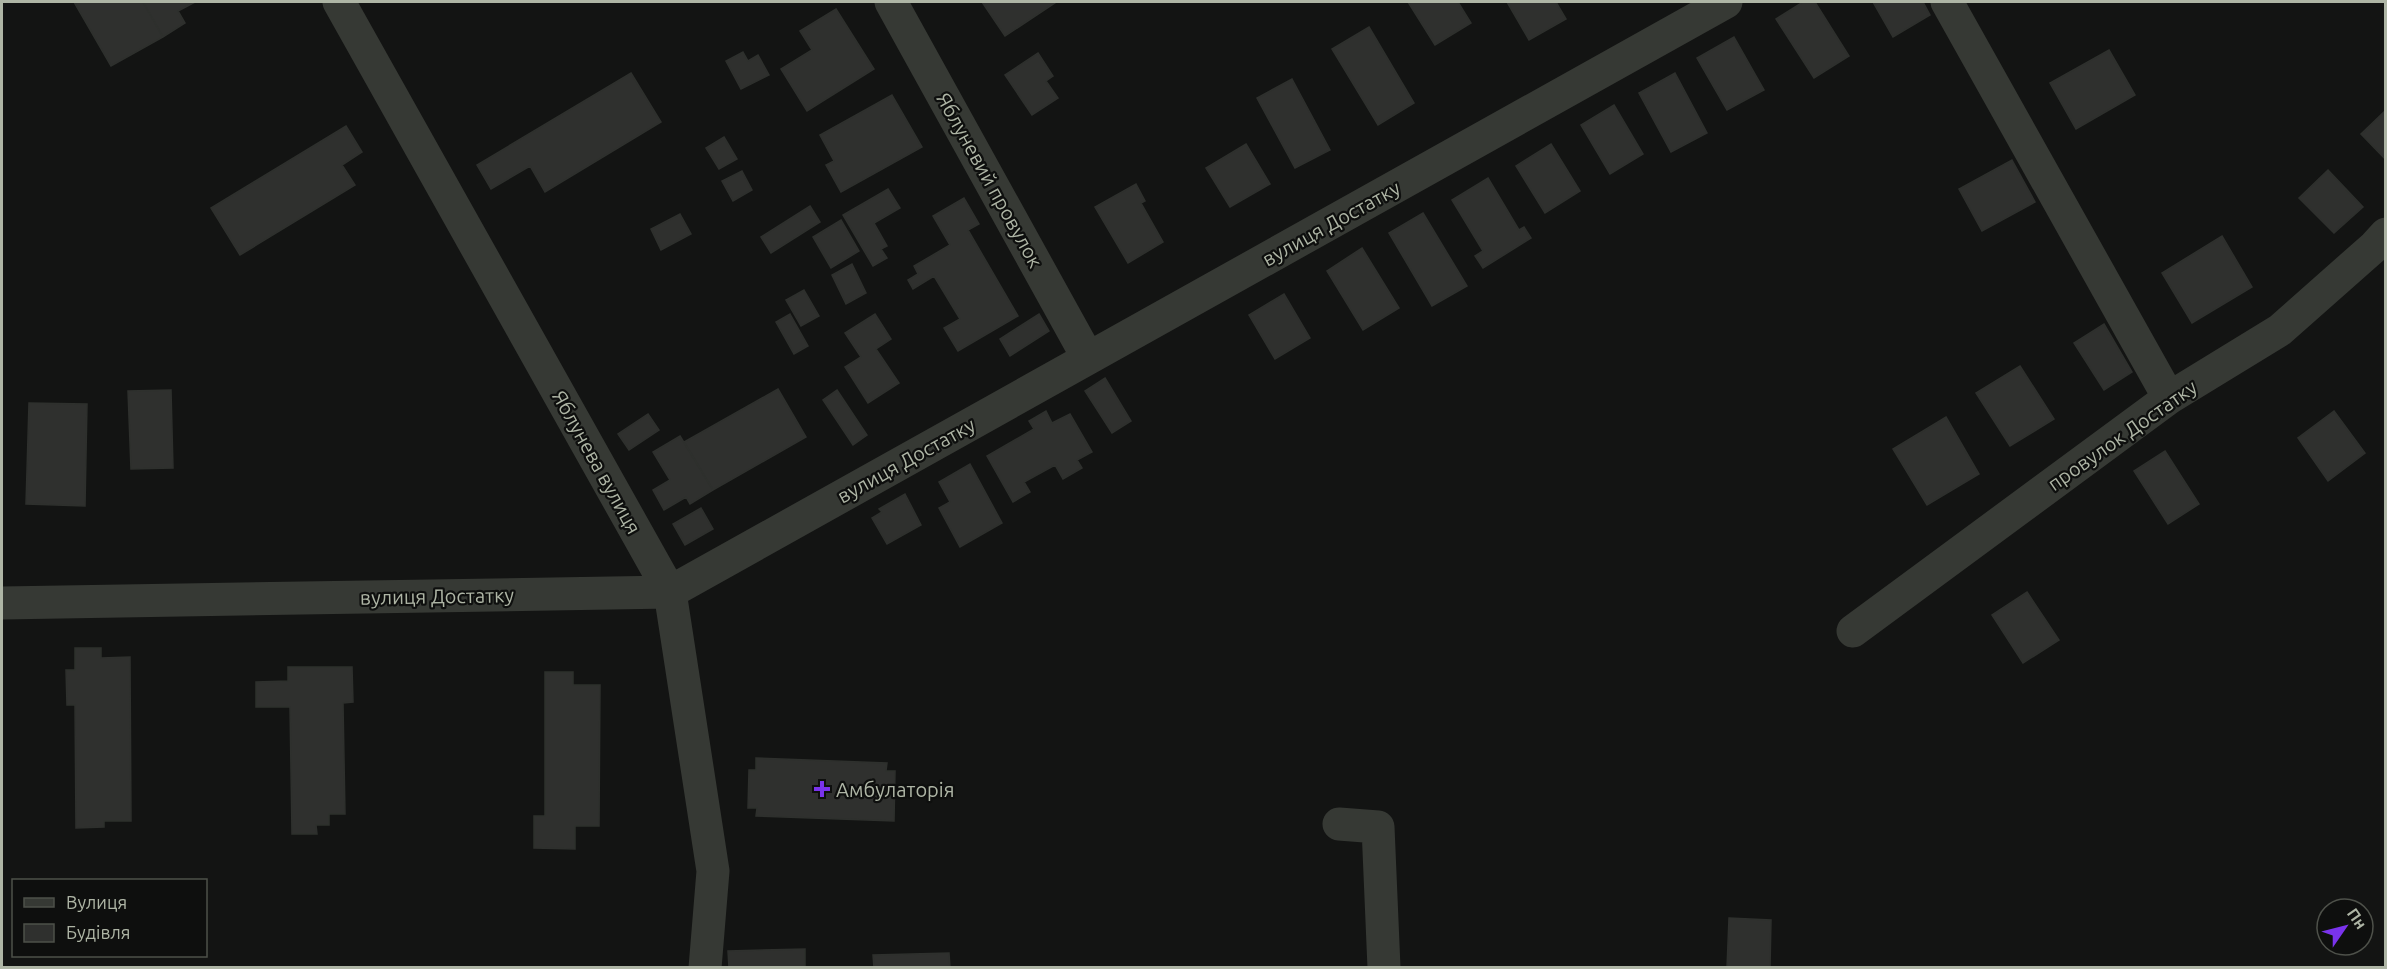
<svg xmlns="http://www.w3.org/2000/svg" width="2387" height="969" font-family="Ubuntu,sans-serif">
	<rect width="100%" height="100%" fill="#131413"/>
	<path fill="#2f302e" stroke="#2e302d" stroke-width="1.5" d="M 74,2 L 143,2 L 163,37 L 111,66 Z
		M 143,2 L 195,2 L 178,11 L 185,23 L 163,37 Z
		M 982,2 L 1054,2 L 1055,3 L 1005,36 Z
		M 1408,2 L 1458,2 L 1471,23 L 1435,45 Z
		M 1507,2 L 1556,2 L 1566,19 L 1529,40 Z
		M 1803,2 L 1815,2 L 1849,56 L 1814,78 L 1776,19 Z
		M 1873,2 L 1923,2 L 1930,15 L 1893,37 Z
		M 836,9 L 874,69 L 807,111 L 781,69 L 812,50 L 800,31 Z
		M 1369,27 L 1414,103 L 1378,125 L 1332,49 Z
		M 1734,37 L 1764,90 L 1727,110 L 1697,58 Z
		M 2109,50 L 2135,95 L 2076,129 L 2050,83 Z
		M 743,52 L 748,61 L 758,55 L 769,75 L 741,89 L 726,61 Z
		M 1038,53 L 1053,76 L 1046,81 L 1058,98 L 1032,115 L 1005,75 Z
		M 631,73 L 661,122 L 545,192 L 530,166 L 491,189 L 477,165 Z
		M 1675,73 L 1707,133 L 1671,152 L 1639,93 Z
		M 1292,79 L 1330,150 L 1295,168 L 1257,98 Z
		M 892,95 L 922,147 L 841,192 L 826,165 L 834,161 L 820,135 Z
		M 1614,105 L 1643,154 L 1610,174 L 1581,125 Z
		M 2386,110 L 2386,160 L 2361,134 Z
		M 346,126 L 362,152 L 342,165 L 355,185 L 240,255 L 211,208 Z
		M 724,137 L 737,159 L 719,169 L 706,148 Z
		M 1246,144 L 1270,184 L 1230,207 L 1206,168 Z
		M 1551,144 L 1580,191 L 1545,213 L 1516,166 Z
		M 2012,160 L 2035,202 L 1982,231 L 1959,189 Z
		M 2328,170 L 2363,207 L 2334,233 L 2299,198 Z
		M 742,171 L 752,190 L 733,201 L 722,181 Z
		M 1488,178 L 1519,230 L 1524,227 L 1531,238 L 1483,268 L 1475,256 L 1483,251 L 1452,200 Z
		M 1136,184 L 1145,201 L 1141,203 L 1163,242 L 1128,263 L 1095,207 Z
		M 888,189 L 900,208 L 874,223 L 887,246 L 881,249 L 887,258 L 873,266 L 843,215 Z
		M 964,198 L 979,224 L 968,230 L 1018,316 L 958,351 L 944,328 L 960,319 L 934,276 L 913,289 L 908,280 L 918,274 L 914,266 L 950,245 L 933,216 Z
		M 810,206 L 820,222 L 771,253 L 761,237 Z
		M 1423,213 L 1467,286 L 1432,306 L 1389,233 Z
		M 680,214 L 691,234 L 661,250 L 651,229 Z
		M 841,220 L 859,251 L 831,268 L 813,237 Z
		M 2222,236 L 2252,287 L 2192,323 L 2162,273 Z
		M 1362,248 L 1399,308 L 1363,330 L 1327,271 Z
		M 852,264 L 866,293 L 846,304 L 832,275 Z
		M 804,290 L 819,316 L 801,326 L 786,300 Z
		M 1284,294 L 1310,338 L 1275,359 L 1249,315 Z
		M 790,314 L 808,346 L 794,354 L 776,322 Z
		M 875,314 L 891,339 L 876,349 L 899,383 L 868,403 L 845,367 L 861,357 L 845,333 Z
		M 1039,314 L 1049,331 L 1010,356 L 1000,339 Z
		M 2104,324 L 2132,372 L 2104,390 L 2074,343 Z
		M 2020,366 L 2054,419 L 2010,446 L 1976,393 Z
		M 1105,378 L 1131,421 L 1112,433 L 1085,391 Z
		M 778,389 L 806,437 L 713,490 L 684,442 Z
		M 171,390 L 173,468 L 131,469 L 128,391 Z
		M 837,390 L 867,435 L 853,445 L 823,400 Z
		M 29,403 L 87,404 L 85,506 L 26,504 Z
		M 1046,411 L 1052,423 L 1070,414 L 1092,452 L 1077,460 L 1082,468 L 1063,479 L 1055,465 L 1024,482 L 1030,492 L 1013,502 L 987,456 L 1034,429 L 1029,421 Z
		M 2334,411 L 2365,453 L 2328,481 L 2298,438 Z
		M 648,414 L 659,430 L 629,450 L 618,434 Z
		M 1946,417 L 1979,474 L 1927,505 L 1893,449 Z
		M 680,436 L 713,490 L 690,504 L 686,497 L 664,510 L 653,490 L 670,480 L 653,452 Z
		M 2165,451 L 2199,504 L 2168,524 L 2134,471 Z
		M 970,464 L 1002,523 L 960,547 L 939,508 L 950,502 L 939,482 Z
		M 905,494 L 921,525 L 887,544 L 872,518 L 882,512 L 879,509 Z
		M 701,508 L 713,529 L 685,545 L 673,524 Z
		M 2027,592 L 2059,640 L 2023,663 L 1992,615 Z
		M 75,648 L 101,648 L 101,658 L 130,657 L 131,821 L 104,821 L 104,827 L 76,828 L 75,705 L 67,705 L 66,670 L 75,670 Z
		M 288,667 L 352,667 L 353,702 L 343,703 L 345,814 L 329,814 L 329,825 L 316,825 L 317,834 L 292,834 L 290,707 L 256,707 L 256,682 L 288,681 Z
		M 545,672 L 573,672 L 573,685 L 600,685 L 599,826 L 575,826 L 575,849 L 534,848 L 534,816 L 545,816 Z
		M 756,758 L 887,763 L 886,771 L 895,771 L 894,821 L 756,816 L 757,808 L 748,808 L 749,770 L 756,770 Z
		M 1729,918 L 1771,920 L 1770,968 L 1727,968 Z
		M 805,949 L 805,968 L 729,968 L 728,951 Z
		M 949,953 L 950,968 L 874,968 L 873,955 Z"/>
	<g fill="none" stroke-linecap="round" stroke-linejoin="round">
		<path stroke="#363934" stroke-width="33" d="M 339,2 L 670,592 L 713,871 L 705,968
			M 891,2 L 1088,358
			M 1947,2 L 2169,398
			M 2,603 L 670,592 L 1726,2
			M 1853,631 L 2169,398 L 2280,330 L 2375,246 L 2386,234
			M 1339,824 L 1378,827 L 1384,968"/>
	</g>
	<path fill="#7a33ec" stroke="#0e0f0e" stroke-width="2" d="M819 780h6v6h6v6h-6v6h-6v-6h-6v-6h6z"/>
	<g text-anchor="middle" dominant-baseline="central" stroke-width="4.5" stroke-linejoin="round" paint-order="stroke">
		<g font-size="20" fill="#aeb5a5" stroke="#0e0f0e">
			<text transform="translate(990 180) rotate(61)">Яблуневий провулок</text>
			<text transform="translate(1331 223) rotate(-29)">вулиця Достатку</text>
			<text transform="translate(2122 435) rotate(-35)">провулок Достатку</text>
			<text transform="translate(906 460) rotate(-29)">вулиця Достатку</text>
			<text transform="translate(597 462) rotate(61)">Яблунева вулиця</text>
			<text transform="translate(437 596) rotate(-1)">вулиця Достатку</text>
		</g>
		<g font-size="20" fill="#aeb5a5" stroke="#0e0f0e" text-anchor="start">
			<text x="836" y="789">Амбулаторія</text>
		</g>
	</g>
	<rect width="2387" height="969" fill="none" stroke="#aeb5a5" stroke-width="6"/>
	<rect x="12" y="879" width="195" height="78" fill="#0e0f0e" stroke="#4e514a" stroke-width="1.5"/>
	<rect x="24" y="898" width="30" height="9" fill="#363934" stroke="#4e514a" stroke-width="1.5"/>
	<text x="66" y="909" font-size="18" fill="#aeb5a5">Вулиця</text>
	<rect x="24" y="924" width="30" height="18" fill="#2f302e" stroke="#4e514a" stroke-width="1.5"/>
	<text x="66" y="939" font-size="18" fill="#aeb5a5">Будівля</text>
	<g transform="translate(2345 927) rotate(55)"><circle r="28" fill="#0e0f0e" stroke="#4e514a" stroke-width="1.5"/>
	<path d="M0-4.5L10 22L0 15L-10 22Z" fill="#7a33ec"/>
	<text y="-9" font-size="16" font-weight="bold" text-anchor="middle" fill="#aeb5a5">Пн</text>
	</g>
</svg>
